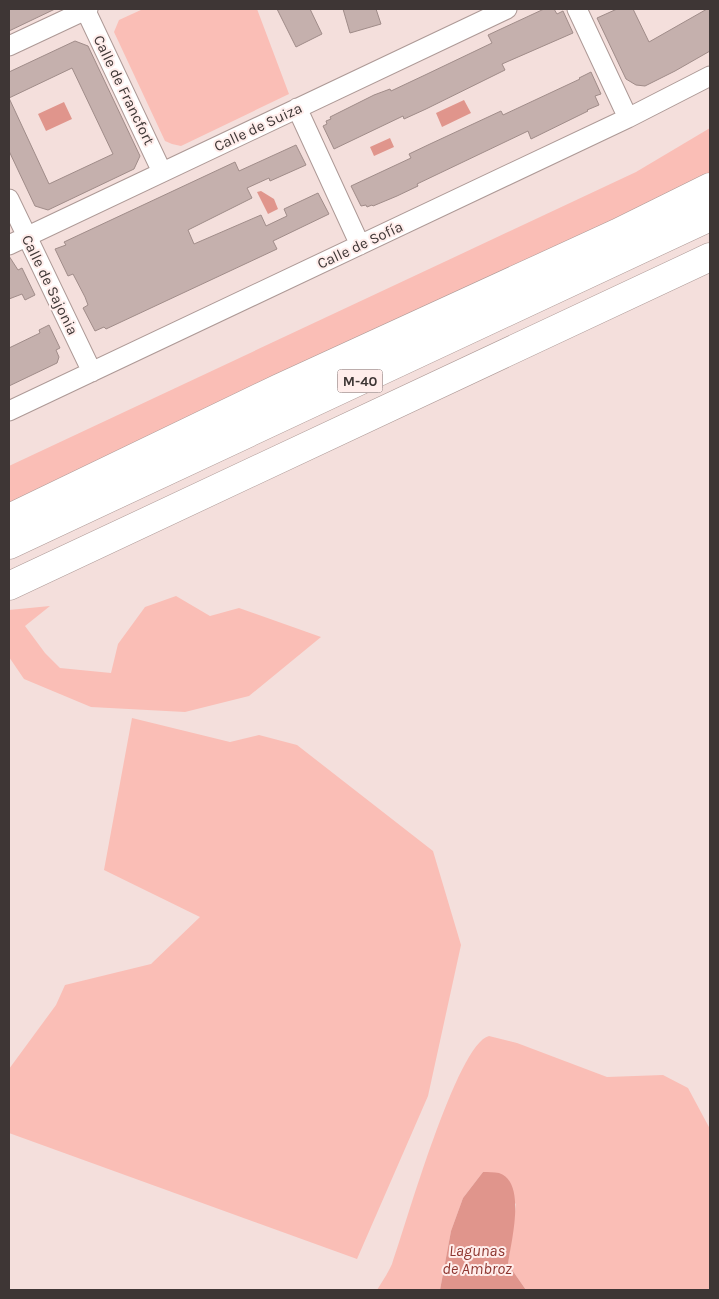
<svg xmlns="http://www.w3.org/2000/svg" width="719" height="1299" font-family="Karla,sans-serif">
	<rect width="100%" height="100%" fill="#f4dfdc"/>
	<path fill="#fabeb6" d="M 143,9 L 257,9 L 289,94 L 181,146 L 172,144 L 165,141 L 114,32 L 119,20 Z
		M 710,128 L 710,175 L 9,505 L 9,466 L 636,172 Z
		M 176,596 L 210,616 L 239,608 L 321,637 L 249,696 L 185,712 L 91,707 L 24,679 L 9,657 L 9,610 L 50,606 L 25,626 L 45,653 L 60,668 L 111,673 L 118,644 L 145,607 Z
		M 132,718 L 230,742 L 259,735 L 297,745 L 433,851 L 461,945 L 428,1096 L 357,1259 L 9,1133 L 9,1069 L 56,1005 L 65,985 L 151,964 L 200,917 L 104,870 Z
		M 489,1036 L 517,1043 L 607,1077 L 663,1075 L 688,1088 L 710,1129 L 710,1290 L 526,1290 L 508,1264 L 516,1204 L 483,1172 L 463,1198 L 451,1231 L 440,1290 L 377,1290 C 382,1282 388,1273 392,1264 C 405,1228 457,1043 489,1036 Z"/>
	<path fill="#e0958c" d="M 464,100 L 471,113 L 442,127 L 436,113 Z
		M 64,102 L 72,119 L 46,131 L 38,114 Z
		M 390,138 L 394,147 L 374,156 L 370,147 Z
		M 261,191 L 274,199 L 278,209 L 268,214 L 257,192 Z
		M 483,1172 C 488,1172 494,1172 499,1173 C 527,1182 511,1242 508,1264 L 526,1290 L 440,1290 L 451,1231 L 463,1198 Z"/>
	<path fill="#c5b0ad" stroke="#a08c89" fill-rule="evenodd" d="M 9,9 L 55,9 L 9,31 Z
		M 277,9 L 310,9 L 322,34 L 296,47 Z
		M 343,9 L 376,9 L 381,24 L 350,33 Z
		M 544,9 L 554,9 L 557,14 L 563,11 L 573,33 L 502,64 L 505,70 L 426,109 L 404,119 L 403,116 L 334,149 L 323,126 L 327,124 L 326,121 L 331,119 L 330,117 L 374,95 L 390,89 L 391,91 L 425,75 L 492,43 L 488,35 Z
		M 617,9 L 633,9 L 649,42 L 707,9 L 710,9 L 710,51 L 675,71 L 645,86 L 636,85 L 626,79 L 597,18 Z
		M 75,41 L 88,46 L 140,156 L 134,169 L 48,210 L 35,206 L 9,151 L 9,72 ZM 72,68 L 113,154 L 49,184 L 9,98 Z
		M 591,72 L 601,94 L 595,96 L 599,105 L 587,110 L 588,111 L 531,139 L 528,131 L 417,184 L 418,186 L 397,196 L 373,206 L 372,205 L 367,207 L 366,205 L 361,206 L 351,186 L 411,158 L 409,154 L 430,144 L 501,111 L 503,115 L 580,79 L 579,78 Z
		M 296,145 L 306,165 L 270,181 L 269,178 L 247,188 L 252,198 L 188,230 L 194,244 L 261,215 L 266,226 L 287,216 L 284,209 L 318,193 L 329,214 L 273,241 L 277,249 L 106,329 L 104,327 L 95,331 L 83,308 L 88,305 L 85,297 L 73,274 L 68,276 L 55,249 L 66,245 L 64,242 L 235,162 L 239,171 Z
		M 9,256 L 18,270 L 22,268 L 35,295 L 25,300 L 22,294 L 9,299 Z
		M 49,325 L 60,348 L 56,350 L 59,357 L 57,363 L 9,386 L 9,348 L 40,333 L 39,330 Z"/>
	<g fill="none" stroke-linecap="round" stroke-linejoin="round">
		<defs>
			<path id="minor" d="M 85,9 L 162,172
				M 577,9 L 628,118
				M 9,46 L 88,9
				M 297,108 L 360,245
				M 9,199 L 92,372
				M 9,245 L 507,9
				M 9,411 L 628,118 L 710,76"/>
			<path id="highway" d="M 9,518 L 279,388 L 617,233 L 710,187
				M 9,545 L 710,217
				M 9,586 L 710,257"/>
		</defs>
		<use href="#minor" stroke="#ad9996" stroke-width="21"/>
		<use href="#highway" stroke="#ad9996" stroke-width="29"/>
		<use href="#minor" stroke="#fff" stroke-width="19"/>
		<use href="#highway" stroke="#fff" stroke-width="28"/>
	</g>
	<g text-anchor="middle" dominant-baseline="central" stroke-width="4" stroke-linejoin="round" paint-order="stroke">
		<rect fill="#ffedeb" stroke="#786d6c" stroke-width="1" x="337.5" y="369.5" width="45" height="23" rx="4"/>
		<g font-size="14" font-weight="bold" fill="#3e3635">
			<text x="360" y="381">M-40</text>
		</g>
		<g font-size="15" fill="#3e3635" stroke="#ffedeb">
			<text transform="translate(124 90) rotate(64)">Calle de Francfort</text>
			<text transform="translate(258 127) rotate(-25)">Calle de Suiza</text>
			<text transform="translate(360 245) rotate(-25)">Calle de Sofía</text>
			<text transform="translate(50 285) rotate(64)">Calle de Sajonia</text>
		</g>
		<g font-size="16" font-style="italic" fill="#8e352f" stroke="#ffedeb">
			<text x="477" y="1250">Lagunas<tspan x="477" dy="18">de Ambroz</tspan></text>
		</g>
	</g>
	<rect width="719" height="1299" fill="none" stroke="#3e3635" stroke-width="20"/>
</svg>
